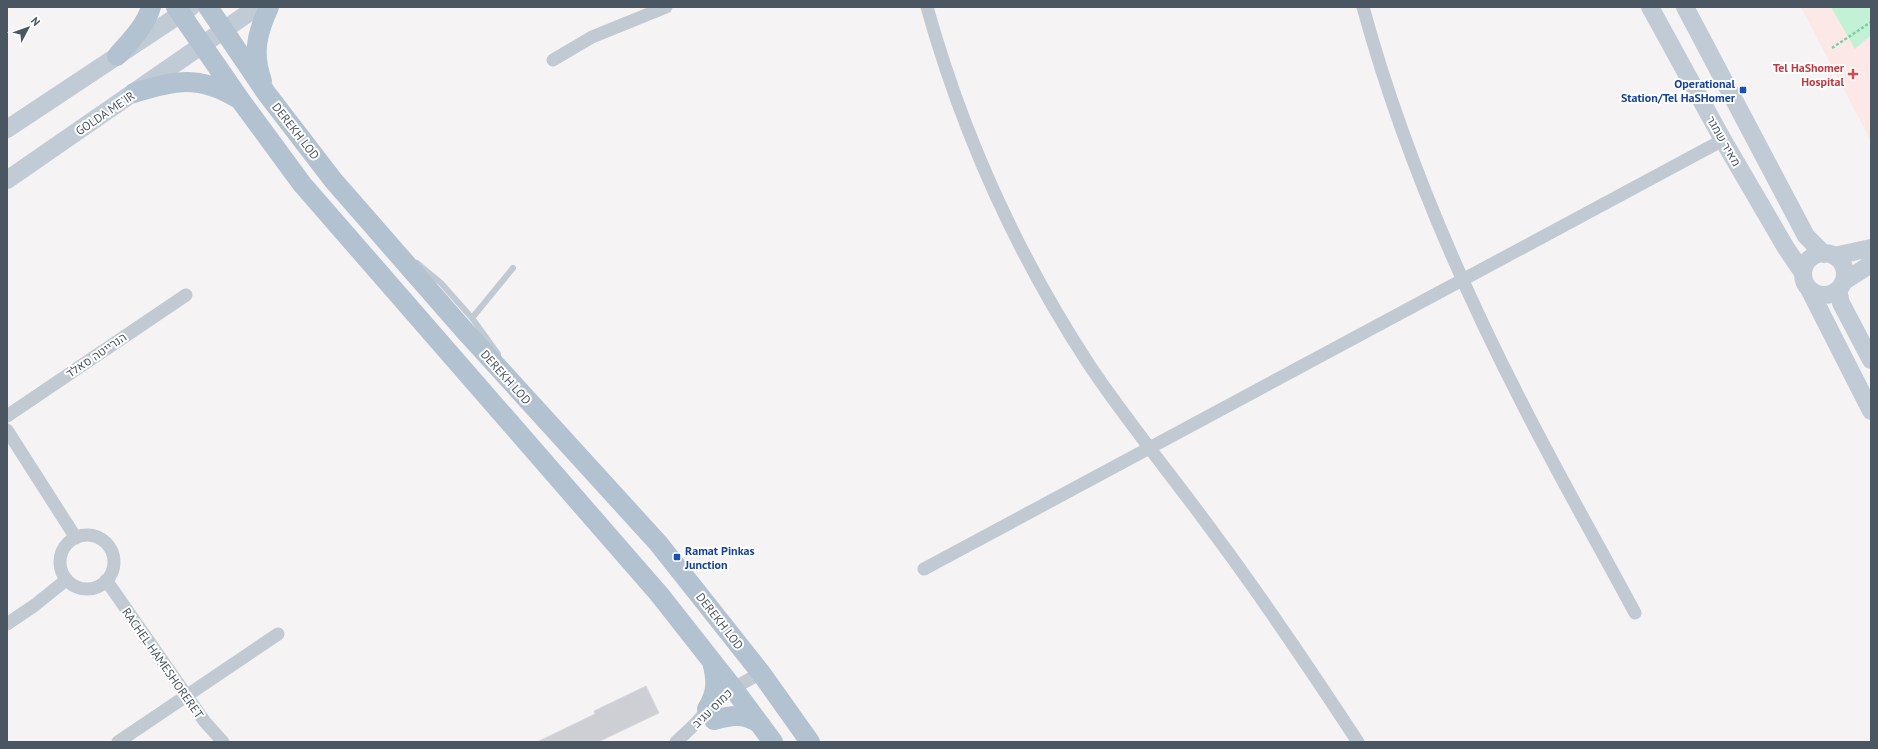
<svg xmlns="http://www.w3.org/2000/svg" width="1878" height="749" font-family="'PT Sans',Heebo,sans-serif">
	<rect width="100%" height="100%" fill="#f5f3f3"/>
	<path fill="#fce8e6" d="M 1801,7 L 1871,7 L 1871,141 Z"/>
	<path fill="#c3f1d5" d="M 1831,7 L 1871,7 L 1871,35 L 1855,49 Z"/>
	<path fill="#cdcfd5" stroke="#d7d9de" d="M 646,686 L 659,713 L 598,742 L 537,742 L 595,714 L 594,711 Z"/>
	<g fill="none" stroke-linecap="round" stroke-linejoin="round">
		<path stroke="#7ad0a6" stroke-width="2.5" stroke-dasharray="3 2" stroke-linecap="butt" d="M 1832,48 L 1871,22"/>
		<path stroke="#c1cad2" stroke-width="6" d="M 417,263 L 441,283 L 472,318
			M 498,354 L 472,318 L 513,268"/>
		<path stroke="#c1cad2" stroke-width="13" d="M 927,7 C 962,132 1017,254 1088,363 C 1128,423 1174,478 1216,536 C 1266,603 1312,672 1358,742
			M 1363,7 C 1401,146 1458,279 1524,407 C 1559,476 1598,544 1635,613
			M 553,60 L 592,37 L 666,7
			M 7,416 L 186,295
			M 7,430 L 76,538
			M60 562a27 27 0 1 1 54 0a27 27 0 1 1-54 0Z
			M 924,569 L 1723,140
			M 106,580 L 205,722 L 223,742
			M 7,624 L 35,605 L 66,580
			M 728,691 L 761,673
			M 118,742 L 278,634
			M 676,742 L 693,726 L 713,704"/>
		<path stroke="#c1cbd6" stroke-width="18" d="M 1650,7 L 1723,140 L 1786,248 L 1803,273
			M 1685,7 L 1806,236 L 1824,254
			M 7,129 L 191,7
			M 7,180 L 257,7
			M1803 274a21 21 0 1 1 42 0a21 21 0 1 1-42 0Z
			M 1834,256 L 1871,248
			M 1843,282 L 1871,264
			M 1809,289 L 1871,411
			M 1838,290 L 1841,303 L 1871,360"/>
		<path stroke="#b3c2d1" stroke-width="20" d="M 176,7 L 241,101 L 302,184 L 659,594 L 733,688 L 773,742
			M 208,7 L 267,94 L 333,180 L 464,330 L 658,543 L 761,673 L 810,742
			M 117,56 C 130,41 145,27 151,7
			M 262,81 C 252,53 257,33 269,7
			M 134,93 C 175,80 199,75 237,98
			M 707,709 C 717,693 717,680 712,662
			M 714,720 C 732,715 746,713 761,725"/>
	</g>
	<path fill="#e0444e" stroke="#fff" stroke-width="1.5" d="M1851 68h4v4h4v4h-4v4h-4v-4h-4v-4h4z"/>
	<g fill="#1a4fb4" stroke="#fff" stroke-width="1.5">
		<rect x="1739" y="86" width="8" height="8" rx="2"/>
		<rect x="673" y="553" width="8" height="8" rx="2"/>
	</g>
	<g text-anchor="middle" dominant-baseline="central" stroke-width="4" stroke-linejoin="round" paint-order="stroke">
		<g font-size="12" font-weight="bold" fill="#be3a42" stroke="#fff" text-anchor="end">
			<text x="1844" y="67">Tel HaShomer<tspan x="1844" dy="14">Hospital</tspan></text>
		</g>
		<g font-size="12" font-weight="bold" fill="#164399" stroke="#fff" text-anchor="end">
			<text x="1735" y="83">Operational<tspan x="1735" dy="14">Station/Tel HaSHomer</tspan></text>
			<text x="685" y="550" text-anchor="start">Ramat Pinkas<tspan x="685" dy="14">Junction</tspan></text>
		</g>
		<g font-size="12" fill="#4a5661" stroke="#fff">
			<text transform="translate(105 113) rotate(-34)">GOLDA ME'IR</text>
			<text transform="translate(296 131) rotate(52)">DEREKH LOD</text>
			<text transform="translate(1724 141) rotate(60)">מאיר שמגר</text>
			<text transform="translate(96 355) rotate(-34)">הנרייטה סאלד</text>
			<text transform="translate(506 377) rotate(48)">DEREKH LOD</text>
			<text transform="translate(720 621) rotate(52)">DEREKH LOD</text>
			<text transform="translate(163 663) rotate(55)">RACHEL HAMESHORERET</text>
			<text transform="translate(712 708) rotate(-44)">כמוס עגיב</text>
		</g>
	</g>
	<rect width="1878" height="749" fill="none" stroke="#4a5661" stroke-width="16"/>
	<g transform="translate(28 28) rotate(49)" stroke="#ffffff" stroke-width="3" paint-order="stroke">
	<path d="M0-3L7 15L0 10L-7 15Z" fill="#4a5661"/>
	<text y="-6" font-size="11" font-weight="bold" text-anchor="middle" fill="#4a5661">N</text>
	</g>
</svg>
